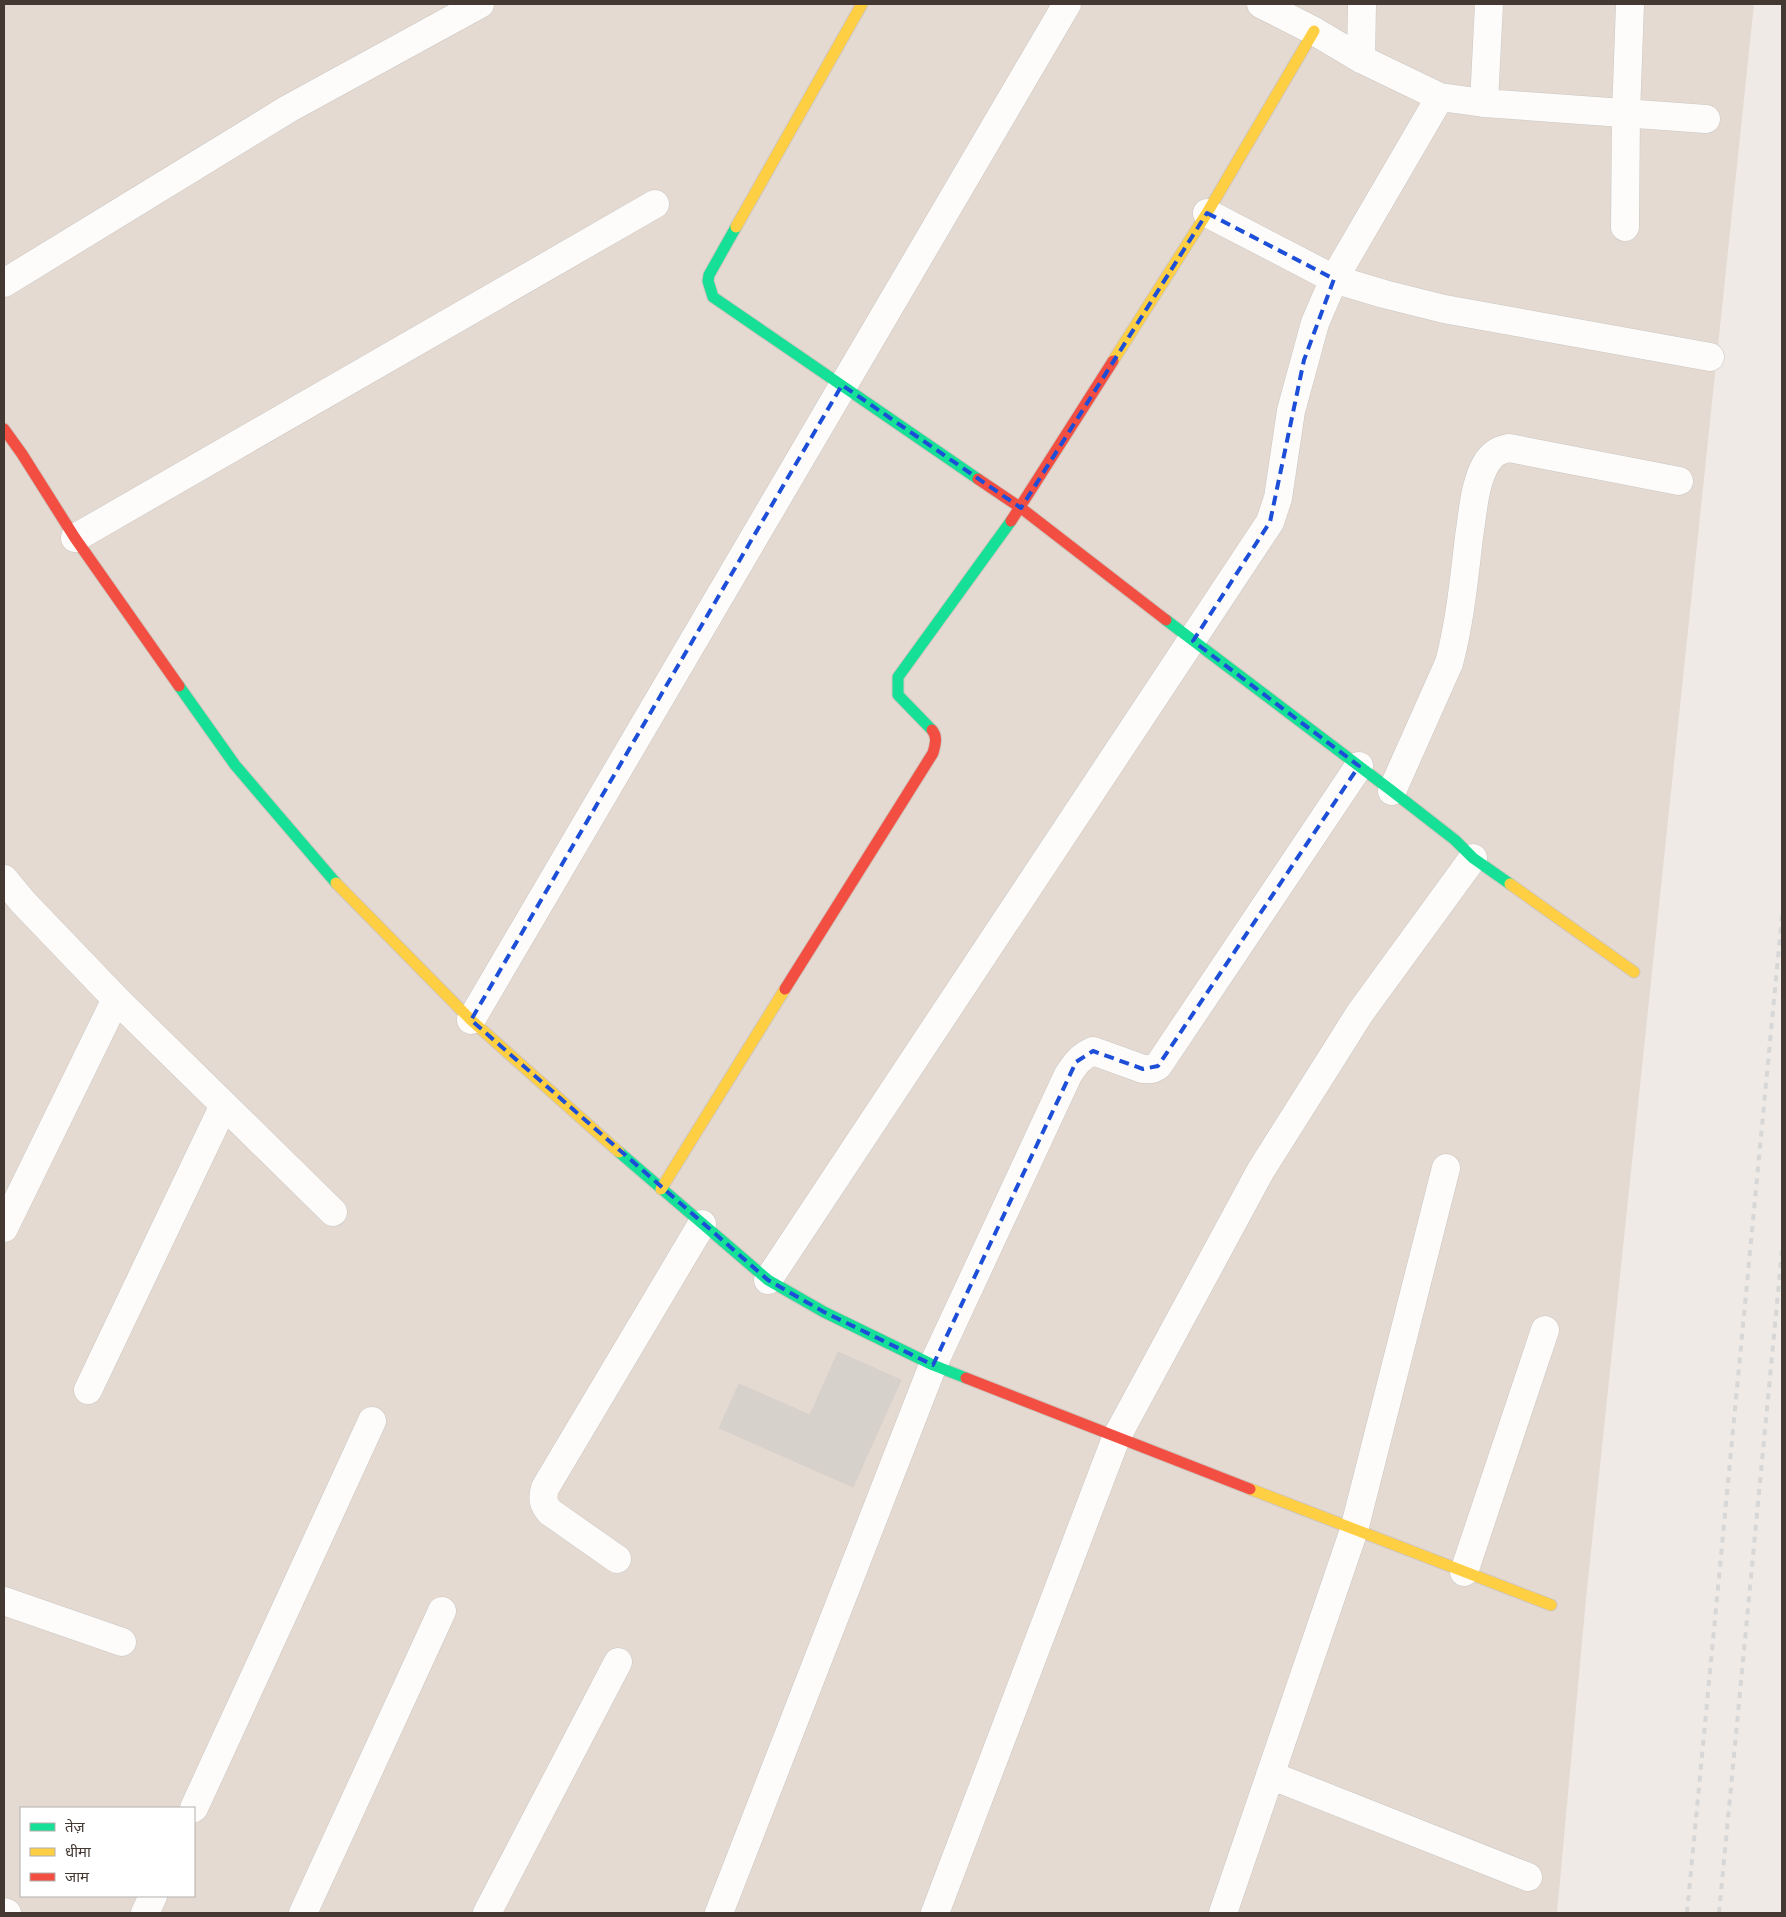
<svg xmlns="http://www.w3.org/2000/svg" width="1786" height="1917" font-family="'DM Sans','Noto Sans Devanagari',sans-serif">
	<rect width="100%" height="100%" fill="#efeae5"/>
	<path fill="#e4dad2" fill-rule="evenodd" d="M 4,4 L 1754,4 L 1586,1599 L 1557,1913 L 4,1913 ZM 21,1808 L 194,1808 L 194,1896 L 21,1896 Z"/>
	<path fill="#d7d1cc" stroke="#d7d0cb" d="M 838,1352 L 901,1380 L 853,1487 L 719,1428 L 739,1384 L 810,1415 Z"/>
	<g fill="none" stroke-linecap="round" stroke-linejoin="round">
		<defs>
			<path id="street" d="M 1261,4 L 1314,31 L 1361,59 L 1440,97 L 1484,103 L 1706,119
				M 1361,59 L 1362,4
				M 1484,103 L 1489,4
				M 1207,213 L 1334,279 L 1384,294 L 1444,309 L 1710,357
				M 1625,227 L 1626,114 L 1630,4
				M 4,283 L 288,109 L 480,4
				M 75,538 L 655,204
				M 1392,791 L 1449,663 C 1460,622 1464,579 1469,537 C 1473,513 1474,483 1487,462 C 1493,453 1499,450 1509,448 L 1679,481
				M 4,879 L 23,902 L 116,999 L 333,1212
				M 471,1020 L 1067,4
				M 4,1228 L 116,999
				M 768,1280 L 1270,522 L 1278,498 L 1291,411 L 1315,323 L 1334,279 L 1440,97
				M 88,1390 L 224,1105
				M 617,1559 L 550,1512 C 543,1504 542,1499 545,1488 L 702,1224
				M 1464,1572 L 1545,1330
				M 4,1601 L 122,1642
				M 1270,1775 L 1528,1877
				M 194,1808 L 372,1421
				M 4,1912 L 7,1913
				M 145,1913 L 153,1896
				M 303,1913 L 442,1611
				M 487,1913 L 618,1662
				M 719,1913 L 933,1365 L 1068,1075 C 1075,1064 1080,1057 1093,1051 L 1143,1069 L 1152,1069 L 1158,1066 L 1359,766
				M 935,1913 L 1116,1438 L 1261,1170 L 1360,1013 L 1473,858
				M 1223,1913 L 1354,1530 L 1446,1168"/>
			<path id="fast" d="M 736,227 L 709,275 L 708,281 L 713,297 L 978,479
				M 1166,620 L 1392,791 L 1455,840 L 1473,858 L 1510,884
				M 179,686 L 235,765 L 336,883
				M 932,730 L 898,695 L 898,677 L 1011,521
				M 619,1152 L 768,1280 L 824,1312 L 933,1365 L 966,1378"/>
			<path id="slow" d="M 736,227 L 862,4
				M 1113,361 L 1207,213 L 1314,31
				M 336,883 L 471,1020 L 619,1152
				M 1510,884 L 1634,972
				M 661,1189 L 785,989
				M 1250,1489 L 1551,1605"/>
			<path id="jam" d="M 4,429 L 22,454 L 75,538 L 179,686
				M 978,479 L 1021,508 L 1166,620
				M 1011,521 L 1113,361
				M 785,989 L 933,753 C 935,745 938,737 932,730
				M 966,1378 L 1250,1489"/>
		</defs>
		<use href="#street" stroke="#cbc6c1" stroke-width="29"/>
		<use href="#fast" stroke="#d0c6bd" stroke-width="13"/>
		<use href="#slow" stroke="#d0c6bd" stroke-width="13"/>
		<use href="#jam" stroke="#d0c6bd" stroke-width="13"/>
		<use href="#street" stroke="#fdfcfb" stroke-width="28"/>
		<use href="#fast" stroke="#16e098" stroke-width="11"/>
		<use href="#slow" stroke="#ffcf43" stroke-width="11"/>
		<use href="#jam" stroke="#f24e42" stroke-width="11"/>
		<path stroke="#d8d7d7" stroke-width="4" stroke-dasharray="6 6" stroke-linecap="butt" d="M 1687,1913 L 1782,916
			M 1719,1913 L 1782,1251"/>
	</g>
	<path fill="none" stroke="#1d4ed8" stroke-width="4" stroke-dasharray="10 6" stroke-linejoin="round" d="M 1207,213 L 1334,279 L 1304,360 L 1270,522 L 1193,641 L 1359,766 L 1158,1066 L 1143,1069 L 1093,1051 L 1076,1062 L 933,1365 L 824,1312 L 768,1280 L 471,1020 L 842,385 L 1021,508 Z"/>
	<rect width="1786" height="1917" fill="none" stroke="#443932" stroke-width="10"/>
	<rect x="20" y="1807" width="175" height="90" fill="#ffffff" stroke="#b4b0ad"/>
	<rect x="30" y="1823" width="25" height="8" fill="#16e098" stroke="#b4b0ad"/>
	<text x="65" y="1832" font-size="15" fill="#443932">तेज़</text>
	<rect x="30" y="1848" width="25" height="8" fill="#ffcf43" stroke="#b4b0ad"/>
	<text x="65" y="1857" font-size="15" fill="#443932">धीमा</text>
	<rect x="30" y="1873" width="25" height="8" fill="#f24e42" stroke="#b4b0ad"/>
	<text x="65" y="1882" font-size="15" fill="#443932">जाम</text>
</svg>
